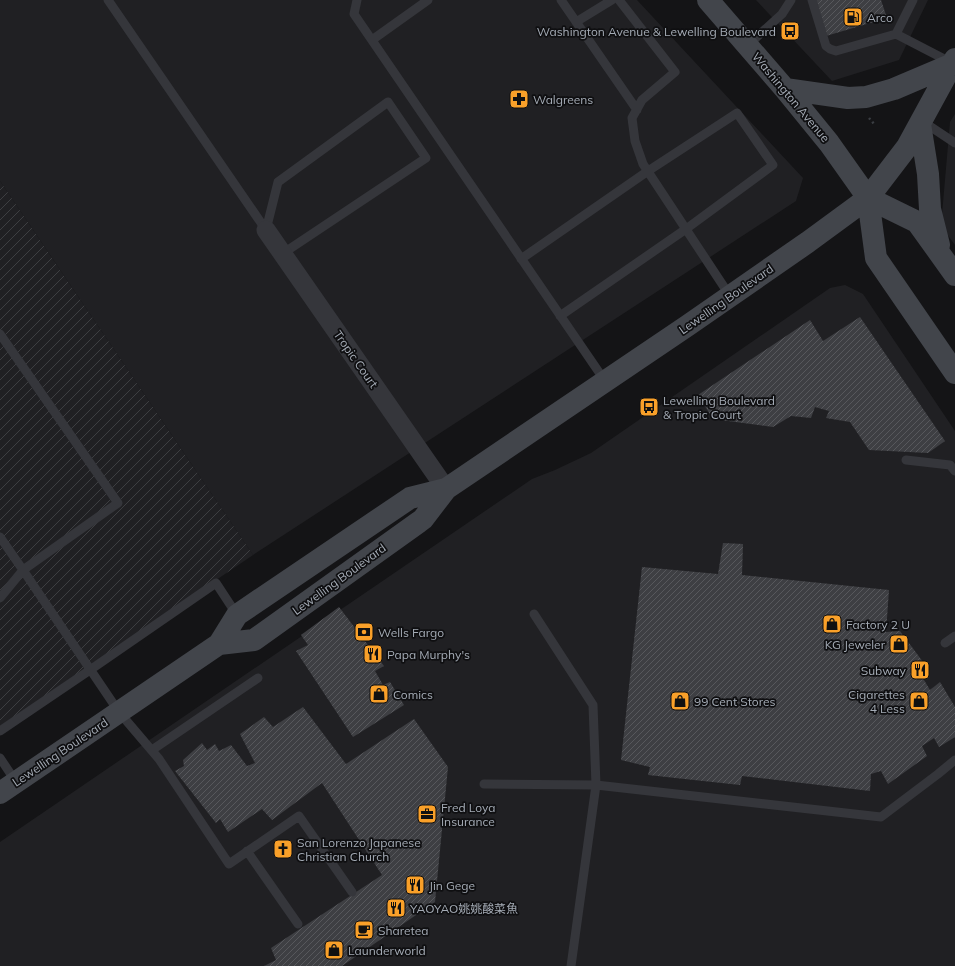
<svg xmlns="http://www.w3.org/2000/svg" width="955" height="966" font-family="Mulish,'Noto Sans SC',sans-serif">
	<defs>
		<pattern id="industrial-furrows" width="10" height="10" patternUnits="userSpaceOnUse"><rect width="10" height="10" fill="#202023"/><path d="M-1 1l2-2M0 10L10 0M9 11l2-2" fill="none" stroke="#3d3e41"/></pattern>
		<pattern id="building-hatch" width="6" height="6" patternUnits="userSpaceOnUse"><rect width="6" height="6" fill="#3e3f43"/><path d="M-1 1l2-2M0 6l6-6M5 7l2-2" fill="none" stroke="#57585c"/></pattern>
	</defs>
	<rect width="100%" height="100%" fill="#141416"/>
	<path fill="#202023" d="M 0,0 L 637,0 L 803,178 L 796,201 L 253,555 L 0,181 Z
		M 756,0 L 928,0 L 899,60 L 832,81 Z
		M 955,114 L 955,245 L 941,226 L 950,122 Z
		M 845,285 L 863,294 L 955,431 L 955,966 L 0,966 L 0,842 L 532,479 L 555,470 L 591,453 L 830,288 Z"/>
	<path fill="url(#industrial-furrows)" d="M 0,181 L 253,555 L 0,726 Z"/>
	<path fill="url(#building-hatch)" d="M 816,0 L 881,0 L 887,18 L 826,36 Z
		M 860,317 L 945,441 L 928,453 L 869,450 L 850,422 L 826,418 L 829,411 L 815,407 L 811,418 L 791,416 L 773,427 L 713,419 L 698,395 L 810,320 L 823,341 Z
		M 723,543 L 743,544 L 742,575 L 889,590 L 886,632 L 900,631 L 929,670 L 921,675 L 930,690 L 940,682 L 955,707 L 955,737 L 939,747 L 934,738 L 922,746 L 927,756 L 888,784 L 881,771 L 871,774 L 870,791 L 742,776 L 740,785 L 648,775 L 650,767 L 621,760 L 642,567 L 718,574 Z
		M 339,607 L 384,666 L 375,671 L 383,685 L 390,682 L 404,705 L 353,737 L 296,651 L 308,645 L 301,635 Z
		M 303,707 L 346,764 L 414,719 L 448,767 L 435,902 L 342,966 L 264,966 L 276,960 L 271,948 L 382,875 L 322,783 L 272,820 L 262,809 L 228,832 L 220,819 L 216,823 L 175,771 L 184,766 L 183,760 L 202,743 L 207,750 L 215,744 L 219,751 L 231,745 L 247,766 L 255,763 L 240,734 L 264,717 L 273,727 Z"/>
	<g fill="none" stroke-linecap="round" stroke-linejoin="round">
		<path stroke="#3a3d42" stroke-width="2.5" stroke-dasharray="2 3" stroke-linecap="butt" d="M 869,118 L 875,125"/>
		<path stroke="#35363b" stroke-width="9" d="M 108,0 L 266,230
			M 357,0 L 354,14 L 605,381
			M 561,0 L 637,110
			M 619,0 L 675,72 L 642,100 L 632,118 L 635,141 L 643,164 L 730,296
			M 812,0 L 826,46 L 830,49 L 836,51 L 896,34
			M 913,0 L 896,34 L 952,63
			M 576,22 L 612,0
			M 372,40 L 428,0
			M 748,45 L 782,14 L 791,0
			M 922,121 L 955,143
			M 266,230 L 278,182 L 388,102 L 426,158 L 282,254
			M 521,259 L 648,171 L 737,113 L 773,165 L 686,229 L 560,316
			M 0,334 L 118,503 L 23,570 L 0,598
			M 906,460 L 950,465 L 955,471
			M 0,537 L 23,570 L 119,712 L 159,759 L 229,864 L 299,816 L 352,892
			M 534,614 L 593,705 L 596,785 L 571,966
			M 945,643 L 955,636
			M 0,731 L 90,670 L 216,583 L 237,615
			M 152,750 L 258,678
			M 0,758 L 16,782
			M 484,784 L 596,785 L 881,817 L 938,774 L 955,760
			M 247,851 L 298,924"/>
		<path stroke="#35363b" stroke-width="19" d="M 266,230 L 446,489"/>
		<path stroke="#42454b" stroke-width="22" d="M 708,0 L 785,89 L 829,143 L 868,198 L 917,222 L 955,275
			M 785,89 L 848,98 L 866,97 L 894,89 L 953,64
			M 920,124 L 928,174 L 930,209 L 939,245
			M 868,198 L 876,258 L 955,373
			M 219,644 L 254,640 L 419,522 L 423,519 L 446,489 L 687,326 L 808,242 L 868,198 L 907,147 L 955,59
			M 0,793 L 219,644 L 237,615 L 410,498 L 446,489"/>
	</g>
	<defs>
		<symbol id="fuel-square" viewBox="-11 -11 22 22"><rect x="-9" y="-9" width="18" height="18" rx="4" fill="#f9a029" stroke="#0f0f11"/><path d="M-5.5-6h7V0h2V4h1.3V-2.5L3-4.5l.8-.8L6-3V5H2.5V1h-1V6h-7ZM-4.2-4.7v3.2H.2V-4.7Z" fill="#111"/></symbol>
		<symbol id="bus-square" viewBox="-11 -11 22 22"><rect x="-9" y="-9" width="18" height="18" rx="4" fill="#f9a029" stroke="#0f0f11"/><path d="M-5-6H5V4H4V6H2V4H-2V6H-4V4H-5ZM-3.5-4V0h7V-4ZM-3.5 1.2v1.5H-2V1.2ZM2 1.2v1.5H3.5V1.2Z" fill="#111"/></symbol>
		<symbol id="pharmacy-square" viewBox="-11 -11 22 22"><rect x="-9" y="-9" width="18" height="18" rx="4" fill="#f9a029" stroke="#0f0f11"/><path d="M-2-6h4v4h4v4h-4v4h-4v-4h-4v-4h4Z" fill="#111"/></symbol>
		<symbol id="shop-square" viewBox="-11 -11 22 22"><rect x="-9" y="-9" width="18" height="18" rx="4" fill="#f9a029" stroke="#0f0f11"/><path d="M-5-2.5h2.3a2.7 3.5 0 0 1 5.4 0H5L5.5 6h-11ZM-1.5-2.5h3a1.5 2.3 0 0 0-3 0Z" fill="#111"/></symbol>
		<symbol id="bank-square" viewBox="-11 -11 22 22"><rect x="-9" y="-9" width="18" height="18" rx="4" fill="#f9a029" stroke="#0f0f11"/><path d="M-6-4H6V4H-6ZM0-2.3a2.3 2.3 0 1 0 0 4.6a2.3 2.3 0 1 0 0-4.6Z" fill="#111"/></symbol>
		<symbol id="restaurant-square" viewBox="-11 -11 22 22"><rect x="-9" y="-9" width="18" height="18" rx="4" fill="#f9a029" stroke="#0f0f11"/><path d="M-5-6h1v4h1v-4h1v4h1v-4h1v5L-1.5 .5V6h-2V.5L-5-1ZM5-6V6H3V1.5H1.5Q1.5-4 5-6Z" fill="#111"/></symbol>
		<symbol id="office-square" viewBox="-11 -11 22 22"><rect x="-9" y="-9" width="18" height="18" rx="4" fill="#f9a029" stroke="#0f0f11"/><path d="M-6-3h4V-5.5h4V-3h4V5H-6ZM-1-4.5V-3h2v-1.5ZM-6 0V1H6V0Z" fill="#111"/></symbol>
		<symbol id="church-square" viewBox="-11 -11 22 22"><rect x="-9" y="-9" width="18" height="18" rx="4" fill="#f9a029" stroke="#0f0f11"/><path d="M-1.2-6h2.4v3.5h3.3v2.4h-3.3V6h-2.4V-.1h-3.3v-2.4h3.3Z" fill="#111"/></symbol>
		<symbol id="cafe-square" viewBox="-11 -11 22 22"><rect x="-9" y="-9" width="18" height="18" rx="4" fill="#f9a029" stroke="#0f0f11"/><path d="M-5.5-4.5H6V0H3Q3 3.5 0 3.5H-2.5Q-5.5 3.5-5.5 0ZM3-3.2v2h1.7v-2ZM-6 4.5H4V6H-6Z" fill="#111"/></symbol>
	</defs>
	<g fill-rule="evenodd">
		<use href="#fuel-square" x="842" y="6" width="22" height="22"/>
		<use href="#bus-square" x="779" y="20" width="22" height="22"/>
		<use href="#pharmacy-square" x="508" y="88" width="22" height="22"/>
		<use href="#bus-square" x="638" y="396" width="22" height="22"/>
		<use href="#shop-square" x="821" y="613" width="22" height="22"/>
		<use href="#bank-square" x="353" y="621" width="22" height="22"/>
		<use href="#shop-square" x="888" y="633" width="22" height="22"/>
		<use href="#restaurant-square" x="362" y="643" width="22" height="22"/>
		<use href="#restaurant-square" x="909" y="659" width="22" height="22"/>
		<use href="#shop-square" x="368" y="683" width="22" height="22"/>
		<use href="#shop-square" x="669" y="690" width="22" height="22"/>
		<use href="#shop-square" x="908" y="690" width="22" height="22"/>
		<use href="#office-square" x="416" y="803" width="22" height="22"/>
		<use href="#church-square" x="272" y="838" width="22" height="22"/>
		<use href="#restaurant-square" x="404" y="874" width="22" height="22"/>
		<use href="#restaurant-square" x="385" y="897" width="22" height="22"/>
		<use href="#cafe-square" x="353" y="919" width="22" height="22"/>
		<use href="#shop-square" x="323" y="939" width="22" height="22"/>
	</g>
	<g text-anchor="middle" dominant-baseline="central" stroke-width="3.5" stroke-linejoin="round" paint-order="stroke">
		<g font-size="12" fill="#a5acb6" stroke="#0f0f11" text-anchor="start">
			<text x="867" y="17">Arco</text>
			<text x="776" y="31" text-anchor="end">Washington Avenue &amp; Lewelling Boulevard</text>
			<text x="533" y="99">Walgreens</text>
			<text x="663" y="400">Lewelling Boulevard<tspan x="663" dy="14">&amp; Tropic Court</tspan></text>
			<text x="846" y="624">Factory 2 U</text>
			<text x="378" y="632">Wells Fargo</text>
			<text x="885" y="644" text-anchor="end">KG Jeweler</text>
			<text x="387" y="654">Papa Murphy's</text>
			<text x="906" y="670" text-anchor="end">Subway</text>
			<text x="393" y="694">Comics</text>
			<text x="905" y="694" text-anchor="end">Cigarettes<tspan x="905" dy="14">4 Less</tspan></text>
			<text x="694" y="701">99 Cent Stores</text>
			<text x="441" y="807">Fred Loya<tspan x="441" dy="14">Insurance</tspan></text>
			<text x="297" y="842">San Lorenzo Japanese<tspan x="297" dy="14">Christian Church</tspan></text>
			<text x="429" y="885">Jin Gege</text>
			<text x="410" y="908">YAOYAO姚姚酸菜魚</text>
			<text x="378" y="930">Sharetea</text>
			<text x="348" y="950">Launderworld</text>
		</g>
		<g font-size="12" fill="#a5acb6" stroke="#0f0f11">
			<text transform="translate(791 97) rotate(50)">Washington Avenue</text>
			<text transform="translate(726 299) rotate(-35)">Lewelling Boulevard</text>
			<text transform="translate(356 359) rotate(55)">Tropic Court</text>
			<text transform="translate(339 579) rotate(-36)">Lewelling Boulevard</text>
			<text transform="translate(60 752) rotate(-34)">Lewelling Boulevard</text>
		</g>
	</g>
</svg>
